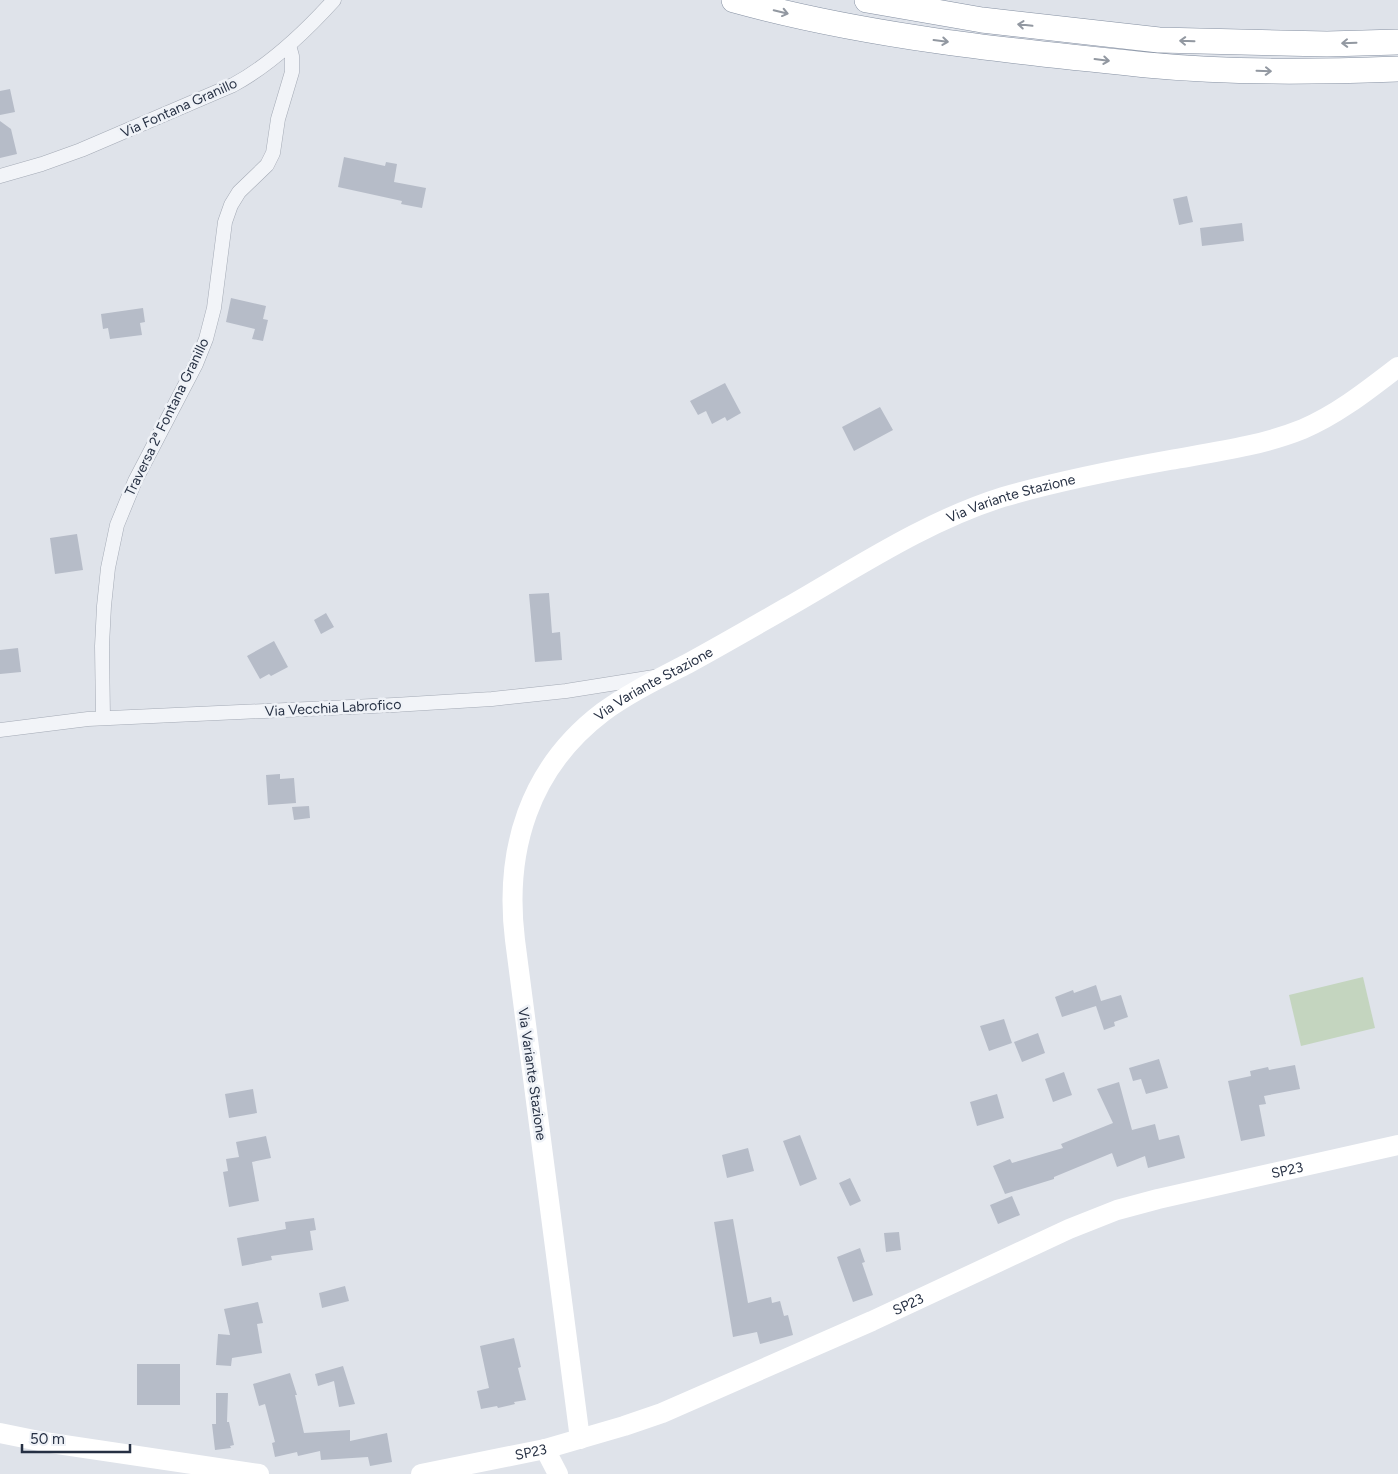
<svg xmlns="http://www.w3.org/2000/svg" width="1398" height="1474" font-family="Figtree,sans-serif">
	<rect width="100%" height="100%" fill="#dfe3ea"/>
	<path fill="#c4d5bf" d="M 1363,977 L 1375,1028 L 1301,1046 L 1289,995 Z"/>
	<path fill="#b6bcc8" d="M 10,89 L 15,112 L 0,115 L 0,91 Z
		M 0,121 L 11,129 L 17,154 L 0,158 Z
		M 344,157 L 385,166 L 386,162 L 397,164 L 394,182 L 426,188 L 422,208 L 401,204 L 402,201 L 338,187 Z
		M 1187,196 L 1193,222 L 1179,225 L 1173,199 Z
		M 1242,223 L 1244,241 L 1202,246 L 1200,228 Z
		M 231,298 L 266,306 L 263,319 L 268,320 L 263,341 L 252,339 L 255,329 L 226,322 Z
		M 143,308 L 145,322 L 140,323 L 142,335 L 110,339 L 108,328 L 103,329 L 101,314 Z
		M 725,383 L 741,413 L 727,421 L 725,417 L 712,424 L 706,411 L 698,415 L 690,401 Z
		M 880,407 L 893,430 L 854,451 L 842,427 Z
		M 77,534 L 83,570 L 55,574 L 50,538 Z
		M 549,593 L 552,633 L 560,632 L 562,660 L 535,662 L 529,594 Z
		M 326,613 L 334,627 L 321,634 L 314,620 Z
		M 274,641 L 288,667 L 271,676 L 269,674 L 260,679 L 247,656 Z
		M 18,648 L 21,672 L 0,674 L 0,650 Z
		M 280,774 L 280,779 L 294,778 L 296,803 L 268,805 L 266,775 Z
		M 309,806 L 310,818 L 294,820 L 292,807 Z
		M 1096,985 L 1101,1001 L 1121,995 L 1128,1017 L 1114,1022 L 1115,1026 L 1104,1030 L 1096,1006 L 1062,1017 L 1055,997 L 1073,990 L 1074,993 Z
		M 1004,1019 L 1012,1043 L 989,1051 L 980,1026 Z
		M 1038,1033 L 1045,1053 L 1022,1062 L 1014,1042 Z
		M 1159,1059 L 1168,1088 L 1146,1094 L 1141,1079 L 1133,1081 L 1129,1068 Z
		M 1295,1065 L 1300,1089 L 1264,1096 L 1266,1104 L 1259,1105 L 1265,1136 L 1241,1141 L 1228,1081 L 1251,1076 L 1250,1071 L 1268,1067 L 1269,1070 Z
		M 1064,1072 L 1072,1095 L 1053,1102 L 1045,1079 Z
		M 1119,1082 L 1132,1130 L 1155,1124 L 1159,1140 L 1179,1135 L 1185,1158 L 1148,1168 L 1145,1156 L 1117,1167 L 1112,1153 L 1054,1177 L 1054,1179 L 1005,1194 L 993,1166 L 1010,1159 L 1012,1163 L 1063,1148 L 1061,1144 L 1113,1123 L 1097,1089 Z
		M 253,1089 L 257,1113 L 229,1118 L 225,1094 Z
		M 997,1094 L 1004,1118 L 977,1126 L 970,1102 Z
		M 800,1135 L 817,1179 L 800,1186 L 783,1141 Z
		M 266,1136 L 271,1158 L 252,1162 L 259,1201 L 229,1207 L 223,1172 L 228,1171 L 226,1159 L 239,1157 L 236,1142 Z
		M 748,1148 L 754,1171 L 727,1178 L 722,1155 Z
		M 850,1178 L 861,1201 L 850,1206 L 839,1183 Z
		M 1012,1196 L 1020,1215 L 998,1224 L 990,1205 Z
		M 314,1218 L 316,1230 L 310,1231 L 313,1250 L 271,1256 L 272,1260 L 242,1266 L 237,1238 L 286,1229 L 285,1222 Z
		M 733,1219 L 748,1303 L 771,1297 L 772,1303 L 780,1301 L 784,1316 L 788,1315 L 793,1335 L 760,1344 L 757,1332 L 733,1337 L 714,1222 Z
		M 899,1232 L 901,1250 L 886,1252 L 884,1233 Z
		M 860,1248 L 865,1262 L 862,1263 L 873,1295 L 853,1302 L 837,1257 Z
		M 345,1286 L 349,1301 L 322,1308 L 319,1293 Z
		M 258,1302 L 263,1323 L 257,1324 L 262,1353 L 232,1358 L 231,1366 L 216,1365 L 218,1334 L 230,1335 L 224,1309 Z
		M 514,1338 L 521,1367 L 518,1368 L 526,1400 L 514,1402 L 515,1404 L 498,1408 L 497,1406 L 481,1409 L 477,1391 L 489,1388 L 480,1346 Z
		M 137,1364 L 180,1364 L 180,1405 L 137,1405 Z
		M 343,1366 L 355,1404 L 339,1407 L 334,1381 L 318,1386 L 315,1374 Z
		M 290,1373 L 297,1395 L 295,1395 L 304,1433 L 350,1430 L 350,1441 L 387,1433 L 392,1462 L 370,1466 L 368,1457 L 321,1460 L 320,1451 L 298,1456 L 297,1452 L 275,1457 L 272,1443 L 275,1442 L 265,1404 L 259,1406 L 253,1384 Z
		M 216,1393 L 228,1393 L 227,1422 L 229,1422 L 234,1445 L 230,1446 L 231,1448 L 215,1450 L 212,1424 L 216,1424 Z"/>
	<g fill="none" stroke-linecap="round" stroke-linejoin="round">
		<defs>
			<path id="street" d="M 0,176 L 42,164 L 81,150 L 233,85 C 272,64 305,32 334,0
				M 103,718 L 102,646 L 104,606 L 108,568 L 117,525 L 135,481 L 196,364 L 206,339 L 214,308 L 225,222 L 231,205 L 239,192 L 267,165 L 273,153 L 278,119 L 292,72 L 292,56 L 289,45
				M 0,730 L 88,719 L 394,705 L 492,699 L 566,691 L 654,677"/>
			<path id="highway" d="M 734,0 C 868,37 1009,51 1147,65 C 1231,73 1314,72 1398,69
				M 867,0 L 982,20 L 1159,40 L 1327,44 L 1398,42"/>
		</defs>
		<use href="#street" stroke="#a4aab5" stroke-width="15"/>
		<use href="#highway" stroke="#8590a2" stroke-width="26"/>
		<use href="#street" stroke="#f2f4f8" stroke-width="14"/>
		<g stroke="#fff" stroke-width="20">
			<path d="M 0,1433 L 44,1442 L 259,1474"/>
			<path id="s1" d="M 580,1439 L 515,940 C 504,850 529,768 603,712 C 629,693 658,679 687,664 C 720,646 753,627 786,608 C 856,568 926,521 1003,497 C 1058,481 1114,470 1170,460 C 1215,452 1261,446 1303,429 C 1338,414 1368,390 1398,367"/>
			<path d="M 545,1449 L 558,1474"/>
			<path id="s2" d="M 421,1474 L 545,1449 L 624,1426 L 662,1413 L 872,1321 L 1069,1229 L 1117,1210 L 1158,1199 L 1398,1145"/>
		</g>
		<use href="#highway" stroke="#fff" stroke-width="25"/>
	</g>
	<defs><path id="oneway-shaft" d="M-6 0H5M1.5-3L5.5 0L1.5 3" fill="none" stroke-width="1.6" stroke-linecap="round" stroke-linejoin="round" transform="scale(1.25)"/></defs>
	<g stroke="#9298a1">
		<use href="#oneway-shaft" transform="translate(781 12) rotate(13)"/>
		<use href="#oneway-shaft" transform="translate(1025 25) rotate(-174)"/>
		<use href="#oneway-shaft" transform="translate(941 41) rotate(7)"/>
		<use href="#oneway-shaft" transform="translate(1187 41) rotate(-178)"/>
		<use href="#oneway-shaft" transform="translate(1349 43) rotate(178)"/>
		<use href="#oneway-shaft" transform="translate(1102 60) rotate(7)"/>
		<use href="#oneway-shaft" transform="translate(1264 71) rotate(2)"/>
	</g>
	<g text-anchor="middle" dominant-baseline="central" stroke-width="5" stroke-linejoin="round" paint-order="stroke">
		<g font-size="14" fill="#263043" stroke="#eff2f7">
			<text transform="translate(179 108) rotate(-24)">Via Fontana Granillo</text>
			<text transform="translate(167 417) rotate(-64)">Traversa 2ª Fontana Granillo</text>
			<text stroke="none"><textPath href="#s1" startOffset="1222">Via Variante Stazione</textPath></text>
			<text stroke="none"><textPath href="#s1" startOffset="818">Via Variante Stazione</textPath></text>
			<text transform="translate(333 708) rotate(-3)">Via Vecchia Labrofico</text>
			<text transform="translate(532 1074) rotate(82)">Via Variante Stazione</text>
			<text stroke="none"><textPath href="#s2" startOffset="922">SP23</textPath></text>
			<text stroke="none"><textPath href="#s2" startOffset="518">SP23</textPath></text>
			<text stroke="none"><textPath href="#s2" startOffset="112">SP23</textPath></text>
		</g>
	</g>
	<path d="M22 1444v8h108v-8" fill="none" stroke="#263043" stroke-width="2.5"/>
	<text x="30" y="1444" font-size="15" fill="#263043" stroke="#eff2f7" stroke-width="4" paint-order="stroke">50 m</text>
</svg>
